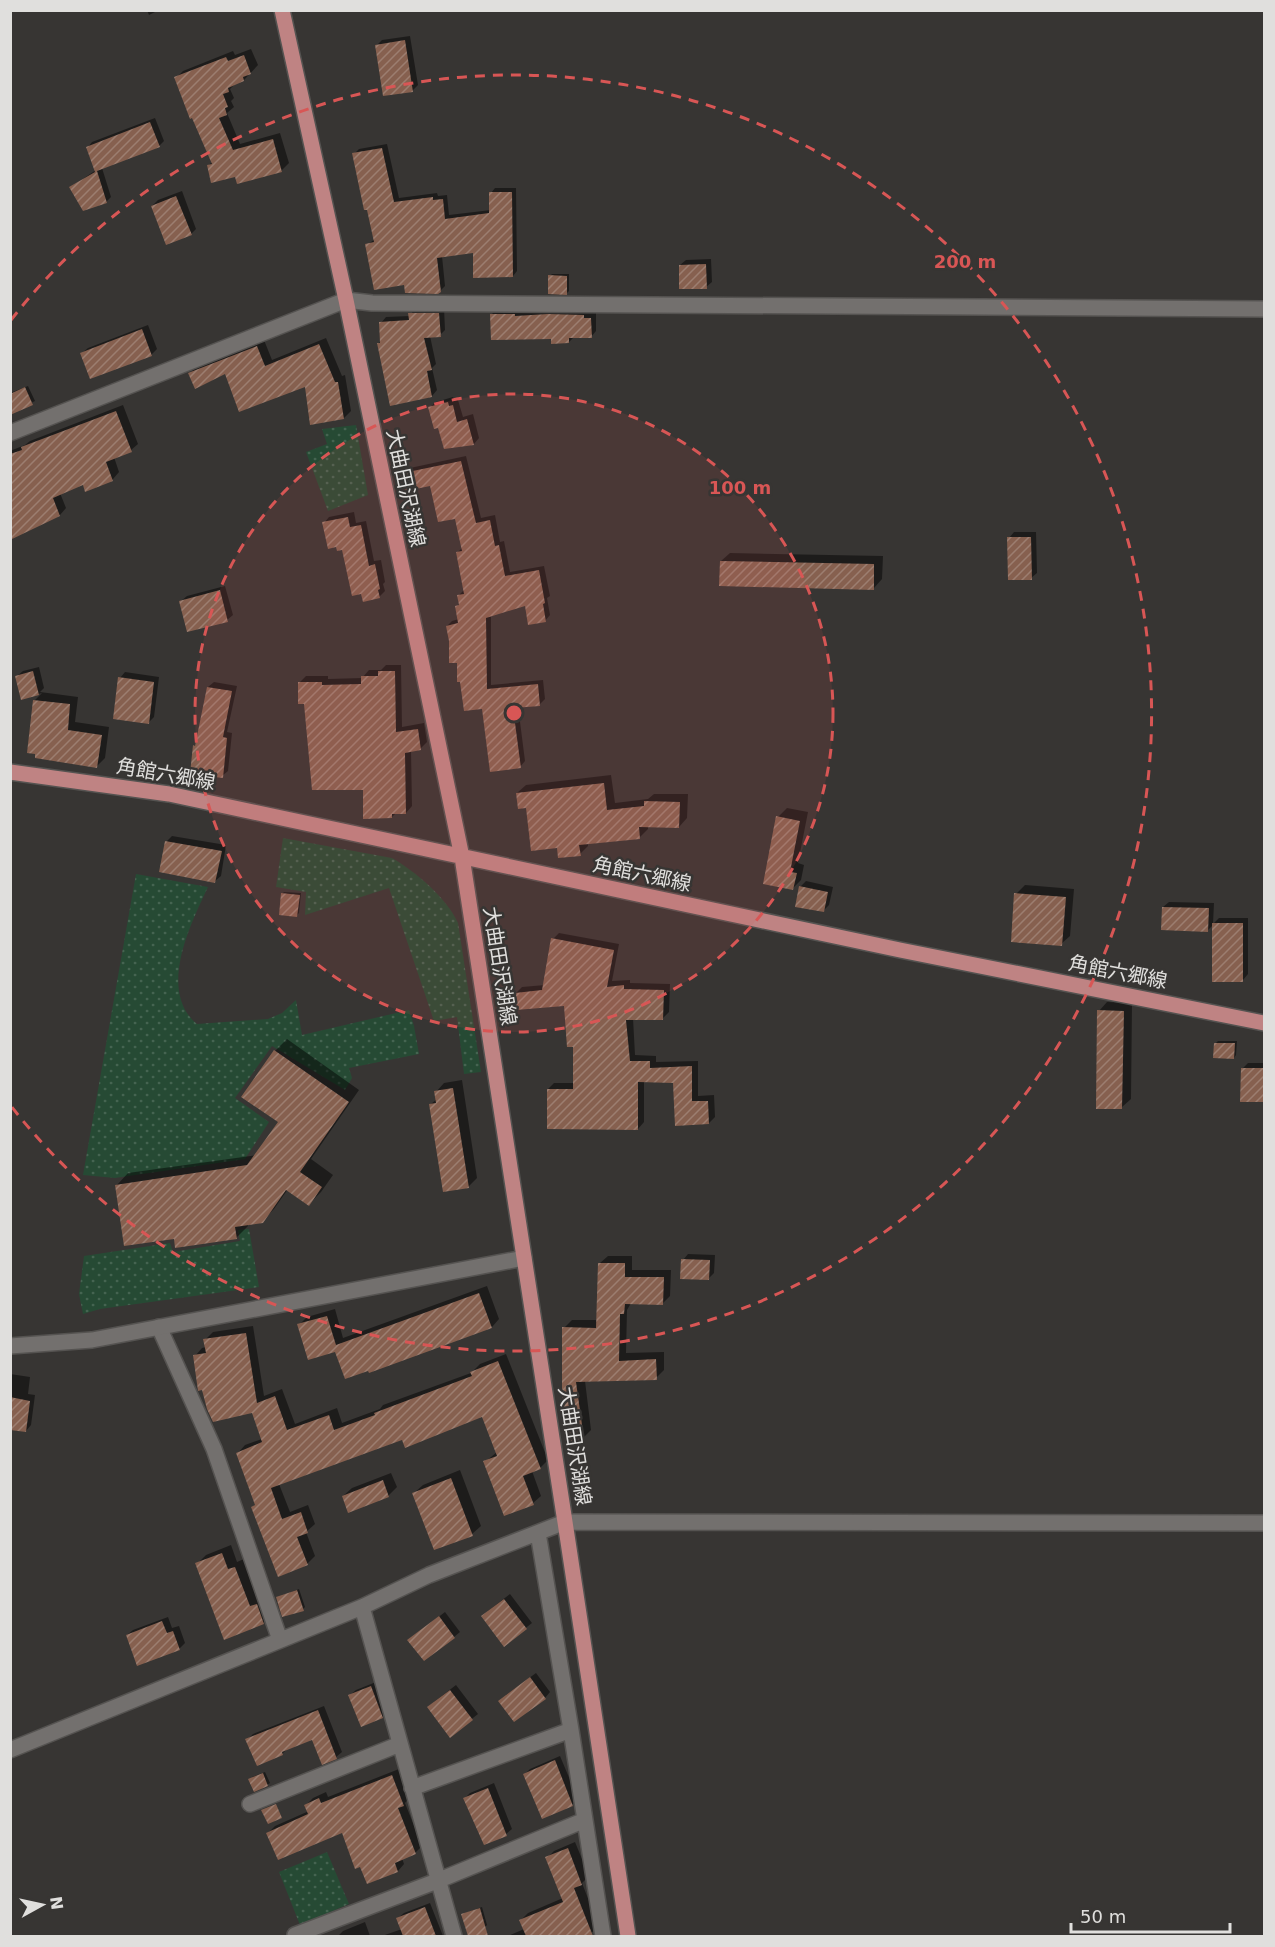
<svg xmlns="http://www.w3.org/2000/svg" width="1275" height="1947" font-family="'DejaVu Sans','Noto Sans JP',sans-serif">
	<defs>
		<pattern id="green-dots" width="8" height="8" patternUnits="userSpaceOnUse" patternTransform="scale(1.5)"><rect width="8" height="8" fill="#264a34"/><path d="M2 2h.1M6 6h.1" fill="none" stroke="#456451" stroke-width="1.8" stroke-linecap="round"/></pattern>
		<pattern id="building-hatch" width="6" height="6" patternUnits="userSpaceOnUse" patternTransform="scale(1.5)"><rect width="6" height="6" fill="#86604f"/><path d="M-1 1l2-2M0 6l6-6M5 7l2-2" fill="none" stroke="#9c7e70"/></pattern>
	</defs>
	<rect width="100%" height="100%" fill="#373533"/>
	<path fill="url(#green-dots)" d="M 356,425 L 368,495 L 328,511 L 306,452 L 327,444 L 322,429 Z
		M 283,838 L 392,858 C 415,871 447,898 458,923 L 481,1072 L 464,1074 L 457,1017 L 434,1021 L 389,888 L 305,915 L 306,892 L 276,887 Z
		M 136,874 L 208,887 C 191,923 157,991 197,1024 L 268,1019 L 282,1013 L 296,1000 L 302,1035 L 409,1010 L 414,1026 L 419,1054 L 349,1068 L 352,1078 L 345,1090 L 272,1046 L 235,1098 L 269,1122 L 245,1159 L 115,1178 L 83,1175 Z
		M 249,1229 L 259,1287 L 100,1309 L 83,1314 L 79,1294 L 84,1256 L 170,1243 L 173,1252 L 240,1241 L 238,1230 Z
		M 327,1852 L 349,1904 L 300,1925 L 279,1872 Z"/>
	<path fill="#0007" d="M 147,10 L 159,10 L 149,15 Z
		M 410,36 L 418,85 L 412,91 L 376,46 L 382,40 Z
		M 251,49 L 258,65 L 244,80 L 236,83 L 230,89 L 234,98 L 231,101 L 234,107 L 227,113 L 240,144 L 280,133 L 289,163 L 281,171 L 236,175 L 208,166 L 213,161 L 176,78 L 183,71 L 233,51 L 235,55 Z
		M 155,118 L 164,141 L 159,146 L 102,168 L 111,197 L 106,202 L 71,187 L 96,170 L 88,147 L 92,142 Z
		M 387,144 L 399,198 L 437,193 L 438,196 L 447,195 L 449,215 L 491,210 L 491,193 L 495,188 L 516,188 L 517,271 L 513,276 L 474,252 L 442,256 L 445,286 L 440,291 L 405,283 L 367,245 L 375,239 L 354,154 L 359,149 Z
		M 182,191 L 196,229 L 191,234 L 152,206 L 158,200 Z
		M 711,259 L 712,282 L 706,287 L 680,265 L 686,260 Z
		M 552,274 L 569,274 L 569,291 L 567,293 L 550,276 Z
		M 415,308 L 444,308 L 445,330 L 440,335 L 430,336 L 436,364 L 432,368 L 437,390 L 432,396 L 378,344 L 382,340 L 381,323 L 386,317 L 410,316 Z
		M 497,309 L 589,310 L 589,313 L 596,313 L 596,331 L 591,337 L 574,337 L 569,342 L 492,314 Z
		M 148,325 L 157,349 L 151,355 L 82,353 L 88,348 Z
		M 326,338 L 342,376 L 345,375 L 351,411 L 344,418 L 306,385 L 226,372 L 190,373 L 197,366 L 264,340 L 272,360 Z
		M 28,386 L 35,401 L 14,411 L 10,403 L 10,393 Z
		M 453,397 L 455,401 L 458,400 L 463,417 L 473,414 L 479,438 L 474,444 L 439,426 L 430,407 L 436,402 Z
		M 123,405 L 138,444 L 131,450 L 114,457 L 119,472 L 113,479 L 86,490 L 84,483 L 60,493 L 66,508 L 60,515 L 10,538 L 10,451 L 25,445 L 30,441 Z
		M 466,456 L 481,518 L 495,515 L 500,542 L 504,541 L 510,572 L 544,566 L 550,596 L 547,598 L 550,615 L 545,621 L 526,604 L 491,615 L 491,685 L 543,680 L 545,699 L 539,705 L 518,706 L 525,761 L 520,767 L 483,707 L 461,681 L 459,661 L 451,641 L 447,626 L 452,621 L 459,619 L 457,607 L 460,603 L 458,596 L 464,590 L 458,552 L 463,547 L 456,517 L 431,484 L 404,473 L 410,468 Z
		M 354,512 L 356,523 L 366,521 L 374,561 L 381,560 L 385,582 L 383,584 L 385,591 L 379,597 L 324,523 L 329,517 Z
		M 1014,532 L 1036,532 L 1037,573 L 1031,578 L 1009,538 Z
		M 730,553 L 883,556 L 882,579 L 874,588 L 721,561 Z
		M 225,586 L 233,615 L 227,620 L 181,601 L 187,596 Z
		M 386,665 L 401,665 L 402,727 L 424,723 L 427,742 L 420,749 L 411,750 L 412,806 L 406,813 L 396,813 L 392,817 L 365,788 L 305,702 L 300,682 L 306,676 L 328,676 L 328,679 L 362,678 L 369,670 L 381,670 Z
		M 39,667 L 44,688 L 40,692 L 78,697 L 75,722 L 109,727 L 105,758 L 97,766 L 35,700 L 42,693 L 22,698 L 17,676 L 23,671 Z
		M 125,672 L 159,677 L 154,717 L 148,723 L 120,678 Z
		M 214,682 L 237,686 L 227,732 L 232,733 L 228,771 L 222,776 L 195,746 L 197,743 L 208,687 Z
		M 611,775 L 615,803 L 648,799 L 654,794 L 688,794 L 687,818 L 679,827 L 648,826 L 648,829 L 640,837 L 588,843 L 588,846 L 580,854 L 559,846 L 517,793 L 526,785 Z
		M 787,808 L 808,812 L 798,863 L 804,865 L 801,880 L 792,889 L 778,817 Z
		M 172,836 L 226,845 L 221,876 L 215,881 L 166,842 Z
		M 806,881 L 833,887 L 829,905 L 823,911 L 800,887 Z
		M 1025,885 L 1074,889 L 1070,936 L 1061,944 L 1016,894 Z
		M 284,892 L 301,893 L 299,913 L 297,915 L 282,894 Z
		M 1169,902 L 1214,903 L 1213,924 L 1219,918 L 1248,918 L 1248,974 L 1243,980 L 1213,925 L 1207,931 L 1163,907 Z
		M 559,933 L 619,944 L 612,981 L 630,980 L 630,983 L 670,984 L 669,1012 L 662,1019 L 633,1018 L 635,1055 L 656,1056 L 656,1062 L 698,1061 L 698,1096 L 714,1095 L 715,1117 L 709,1123 L 674,1081 L 644,1081 L 644,1122 L 638,1129 L 548,1089 L 554,1083 L 574,1083 L 574,1045 L 566,1004 L 516,993 L 522,987 L 545,985 L 553,939 Z
		M 1107,1002 L 1132,1003 L 1131,1099 L 1122,1107 L 1099,1011 Z
		M 287,1039 L 359,1090 L 311,1159 L 333,1175 L 321,1192 L 309,1204 L 288,1189 L 274,1209 L 262,1221 L 248,1223 L 248,1226 L 236,1238 L 175,1237 L 117,1185 L 128,1173 L 257,1155 L 280,1122 L 244,1096 L 275,1051 Z
		M 1218,1041 L 1237,1041 L 1236,1055 L 1234,1058 L 1216,1043 Z
		M 1248,1063 L 1264,1063 L 1264,1101 L 1241,1100 L 1243,1068 Z
		M 462,1080 L 477,1178 L 468,1187 L 431,1104 L 437,1099 L 436,1092 L 444,1083 Z
		M 688,1254 L 715,1255 L 714,1273 L 708,1279 L 683,1260 Z
		M 608,1256 L 632,1256 L 632,1270 L 671,1270 L 670,1296 L 663,1303 L 631,1303 L 627,1310 L 626,1353 L 664,1352 L 664,1370 L 656,1378 L 585,1381 L 591,1430 L 583,1438 L 564,1328 L 572,1320 L 598,1320 L 600,1263 Z
		M 487,1286 L 499,1319 L 492,1327 L 336,1350 L 299,1325 L 307,1317 L 335,1309 L 343,1338 Z
		M 253,1326 L 264,1396 L 282,1389 L 295,1424 L 337,1408 L 342,1423 L 380,1409 L 383,1405 L 471,1373 L 480,1364 L 506,1354 L 548,1460 L 540,1468 L 532,1471 L 541,1496 L 533,1503 L 485,1462 L 497,1452 L 483,1415 L 403,1438 L 279,1484 L 290,1512 L 308,1505 L 315,1524 L 306,1532 L 315,1556 L 307,1564 L 253,1507 L 256,1504 L 238,1453 L 245,1445 L 262,1439 L 253,1411 L 195,1356 L 202,1348 L 206,1347 L 205,1340 L 213,1332 Z
		M 10,1374 L 30,1377 L 28,1394 L 35,1395 L 31,1425 L 26,1431 L 10,1429 Z
		M 460,1470 L 481,1526 L 472,1534 L 414,1493 L 423,1485 Z
		M 391,1473 L 397,1487 L 388,1496 L 343,1496 L 352,1488 Z
		M 231,1545 L 237,1562 L 244,1559 L 259,1599 L 272,1614 L 263,1623 L 197,1564 L 206,1555 Z
		M 299,1589 L 305,1607 L 303,1609 L 277,1598 Z
		M 510,1594 L 532,1623 L 504,1645 L 488,1611 Z
		M 445,1612 L 460,1632 L 454,1637 L 415,1635 Z
		M 168,1617 L 172,1628 L 179,1626 L 185,1643 L 179,1649 L 127,1635 L 133,1630 Z
		M 536,1673 L 550,1692 L 545,1698 L 506,1695 Z
		M 376,1682 L 388,1711 L 382,1717 L 350,1695 L 356,1690 Z
		M 456,1685 L 478,1714 L 450,1736 L 434,1702 Z
		M 324,1706 L 342,1752 L 336,1757 L 313,1738 L 288,1748 L 282,1754 L 247,1740 L 253,1734 Z
		M 560,1756 L 578,1799 L 572,1805 L 525,1774 L 530,1769 Z
		M 399,1769 L 410,1797 L 405,1803 L 422,1846 L 415,1853 L 402,1858 L 404,1864 L 398,1871 L 368,1882 L 343,1831 L 268,1833 L 275,1826 L 309,1811 L 306,1805 L 313,1798 L 326,1792 L 328,1797 Z
		M 265,1772 L 270,1783 L 267,1785 L 252,1777 Z
		M 494,1783 L 512,1829 L 506,1834 L 465,1798 L 470,1793 Z
		M 575,1842 L 589,1876 L 582,1883 L 599,1927 L 587,1936 L 508,1936 L 524,1929 L 520,1921 L 528,1913 L 563,1898 L 547,1858 L 554,1851 Z
		M 430,1903 L 443,1936 L 382,1936 L 402,1929 L 398,1918 L 404,1913 Z
		M 482,1907 L 487,1925 L 485,1927 L 463,1914 Z
		M 365,1922 L 370,1936 L 338,1936 L 343,1931 Z"/>
	<path fill="url(#building-hatch)" d="M 405,40 L 413,92 L 383,96 L 375,45 Z
		M 244,55 L 251,74 L 243,77 L 244,81 L 228,88 L 229,92 L 223,94 L 228,107 L 225,108 L 227,115 L 219,118 L 233,150 L 273,139 L 282,172 L 237,184 L 235,177 L 211,183 L 207,165 L 212,164 L 192,118 L 190,119 L 174,77 L 226,57 L 228,61 Z
		M 150,122 L 160,147 L 97,171 L 107,203 L 83,211 L 69,187 L 95,172 L 86,147 Z
		M 382,148 L 394,202 L 433,197 L 433,200 L 443,199 L 445,219 L 489,213 L 489,192 L 512,192 L 513,277 L 473,278 L 473,253 L 437,258 L 441,292 L 438,294 L 405,293 L 404,285 L 374,290 L 365,244 L 374,242 L 367,210 L 364,210 L 352,153 Z
		M 176,196 L 192,235 L 166,245 L 151,206 Z
		M 706,264 L 707,289 L 679,289 L 679,265 Z
		M 548,275 L 567,276 L 567,295 L 548,294 Z
		M 408,313 L 439,313 L 441,337 L 424,338 L 432,370 L 427,371 L 432,397 L 390,406 L 377,343 L 380,343 L 379,322 L 409,320 Z
		M 490,314 L 515,314 L 515,316 L 548,314 L 584,315 L 584,318 L 591,318 L 592,338 L 569,338 L 569,343 L 551,344 L 551,339 L 491,340 Z
		M 142,329 L 152,356 L 90,379 L 80,353 Z
		M 319,344 L 335,382 L 338,382 L 344,419 L 310,425 L 305,387 L 239,412 L 225,374 L 195,389 L 188,373 L 257,346 L 265,366 Z
		M 25,387 L 33,405 L 10,415 L 10,394 Z
		M 448,402 L 449,406 L 453,405 L 457,422 L 467,419 L 474,445 L 444,449 L 438,428 L 434,429 L 428,407 Z
		M 116,411 L 132,452 L 106,462 L 113,481 L 85,492 L 83,485 L 53,498 L 60,516 L 10,540 L 10,454 L 22,450 L 21,447 Z
		M 461,461 L 476,523 L 490,520 L 495,546 L 499,545 L 505,576 L 539,570 L 545,603 L 543,604 L 546,622 L 528,625 L 525,606 L 486,618 L 487,689 L 538,684 L 540,706 L 513,708 L 521,768 L 490,772 L 482,709 L 464,711 L 460,682 L 457,682 L 457,663 L 449,663 L 449,641 L 446,626 L 458,623 L 455,606 L 459,605 L 457,595 L 464,594 L 456,552 L 462,551 L 455,519 L 438,522 L 430,486 L 406,491 L 403,473 Z
		M 348,517 L 350,527 L 361,525 L 369,566 L 375,564 L 380,589 L 378,590 L 380,598 L 363,602 L 361,594 L 352,596 L 342,550 L 337,551 L 336,547 L 328,549 L 322,522 Z
		M 1007,537 L 1031,537 L 1032,580 L 1008,580 Z
		M 720,561 L 874,564 L 874,590 L 719,586 Z
		M 220,590 L 228,622 L 187,632 L 179,601 Z
		M 33,671 L 39,695 L 21,700 L 15,676 Z
		M 378,671 L 395,671 L 396,732 L 418,729 L 421,750 L 405,753 L 406,814 L 392,814 L 392,818 L 363,819 L 363,790 L 312,790 L 304,704 L 298,704 L 298,682 L 322,682 L 322,685 L 361,684 L 361,676 L 378,676 Z
		M 118,677 L 154,682 L 149,724 L 113,719 Z
		M 207,687 L 232,691 L 223,737 L 227,738 L 223,778 L 190,774 L 193,745 L 195,746 Z
		M 33,700 L 70,704 L 68,730 L 102,735 L 97,768 L 35,758 L 35,754 L 27,753 Z
		M 604,783 L 607,810 L 644,806 L 644,801 L 680,802 L 679,828 L 639,827 L 640,839 L 579,845 L 581,856 L 558,858 L 557,848 L 531,851 L 526,808 L 518,809 L 516,793 Z
		M 776,816 L 800,821 L 790,872 L 797,873 L 793,890 L 763,884 Z
		M 165,841 L 222,851 L 215,883 L 159,872 Z
		M 799,886 L 828,892 L 824,912 L 795,907 Z
		M 281,893 L 300,895 L 297,917 L 279,915 Z
		M 1014,893 L 1066,897 L 1062,946 L 1011,942 Z
		M 1162,907 L 1209,908 L 1208,932 L 1161,930 Z
		M 1212,923 L 1243,923 L 1243,982 L 1212,982 Z
		M 551,938 L 614,950 L 607,987 L 624,985 L 624,989 L 664,990 L 663,1020 L 626,1020 L 630,1061 L 650,1061 L 650,1068 L 692,1066 L 692,1101 L 708,1101 L 709,1124 L 675,1126 L 673,1083 L 638,1082 L 638,1130 L 547,1129 L 547,1089 L 573,1089 L 573,1047 L 567,1047 L 564,1006 L 516,1010 L 515,993 L 542,990 Z
		M 1097,1010 L 1124,1011 L 1122,1109 L 1096,1109 Z
		M 1214,1043 L 1235,1043 L 1234,1059 L 1213,1058 Z
		M 274,1050 L 349,1102 L 300,1172 L 322,1187 L 309,1206 L 286,1190 L 263,1223 L 235,1227 L 237,1239 L 175,1248 L 174,1239 L 124,1246 L 115,1185 L 247,1165 L 278,1122 L 241,1097 Z
		M 1241,1068 L 1264,1068 L 1264,1102 L 1240,1102 Z
		M 453,1088 L 469,1188 L 443,1192 L 429,1104 L 436,1103 L 434,1091 Z
		M 681,1259 L 710,1260 L 709,1280 L 680,1279 Z
		M 598,1263 L 625,1263 L 625,1277 L 664,1277 L 663,1305 L 625,1304 L 624,1314 L 620,1314 L 619,1361 L 656,1359 L 657,1380 L 576,1382 L 584,1439 L 567,1442 L 562,1400 L 562,1327 L 596,1328 Z
		M 479,1293 L 492,1328 L 369,1373 L 368,1371 L 345,1379 L 335,1352 L 308,1360 L 297,1324 L 327,1316 L 336,1345 Z
		M 246,1333 L 257,1403 L 275,1396 L 287,1430 L 329,1415 L 334,1430 L 375,1415 L 374,1413 L 472,1376 L 470,1372 L 498,1361 L 541,1469 L 523,1476 L 534,1505 L 504,1516 L 483,1461 L 497,1456 L 482,1417 L 405,1448 L 402,1440 L 271,1488 L 282,1519 L 301,1512 L 308,1533 L 297,1537 L 308,1565 L 278,1577 L 251,1507 L 255,1505 L 236,1453 L 262,1442 L 252,1413 L 213,1422 L 207,1409 L 202,1390 L 198,1391 L 193,1355 L 206,1353 L 203,1339 Z
		M 10,1397 L 30,1401 L 26,1432 L 10,1430 Z
		M 451,1478 L 473,1536 L 434,1550 L 412,1493 Z
		M 383,1480 L 389,1497 L 348,1513 L 342,1496 Z
		M 222,1553 L 228,1569 L 235,1567 L 250,1606 L 257,1604 L 264,1624 L 224,1640 L 195,1563 Z
		M 297,1590 L 304,1611 L 282,1617 L 276,1597 Z
		M 504,1599 L 527,1629 L 504,1647 L 481,1616 Z
		M 439,1616 L 455,1638 L 424,1661 L 407,1640 Z
		M 162,1621 L 167,1633 L 173,1631 L 180,1650 L 137,1666 L 126,1635 Z
		M 530,1677 L 546,1699 L 514,1722 L 498,1701 Z
		M 371,1686 L 383,1718 L 361,1727 L 348,1695 Z
		M 450,1690 L 473,1720 L 450,1738 L 427,1707 Z
		M 318,1710 L 337,1759 L 322,1765 L 312,1740 L 282,1752 L 283,1755 L 257,1766 L 245,1739 Z
		M 555,1760 L 573,1806 L 542,1819 L 523,1774 Z
		M 263,1773 L 268,1786 L 254,1792 L 248,1779 Z
		M 392,1775 L 404,1806 L 398,1808 L 416,1854 L 395,1863 L 398,1872 L 367,1884 L 360,1867 L 355,1869 L 342,1833 L 278,1860 L 266,1833 L 308,1814 L 304,1805 L 319,1798 L 321,1803 Z
		M 488,1788 L 507,1836 L 484,1845 L 463,1798 Z
		M 276,1804 L 282,1818 L 268,1824 L 261,1810 Z
		M 568,1848 L 582,1885 L 574,1888 L 593,1936 L 526,1936 L 519,1920 L 563,1902 L 545,1857 Z
		M 425,1907 L 436,1936 L 403,1936 L 396,1918 Z
		M 480,1908 L 488,1936 L 468,1936 L 461,1914 Z"/>
	<g fill="none" stroke-linecap="round" stroke-linejoin="round">
		<defs>
			<path id="minor" d="M 10,433 L 346,300 L 372,303 L 1264,309
				M 159,1327 L 214,1449 L 280,1640
				M 538,1533 L 571,1730 L 603,1936
				M 362,1607 L 454,1936
				M 10,1750 L 362,1607 L 429,1575 L 565,1522 L 1264,1523
				M 412,1788 L 571,1730
				M 250,1804 L 400,1744
				M 295,1935 L 437,1881 L 585,1820"/>
			<path id="tertiary" d="M 10,1346 L 92,1340 L 524,1258"/>
			<path id="primary" d="M 282,10 L 346,300 L 462,857 L 565,1522 L 628,1936
				M 10,772 L 169,794 L 900,950 L 1264,1023"/>
		</defs>
		<use href="#minor" stroke="#555351" stroke-width="18"/>
		<use href="#tertiary" stroke="#555351" stroke-width="18"/>
		<use href="#primary" stroke="#555351" stroke-width="18"/>
		<use href="#minor" stroke="#73706e" stroke-width="15"/>
		<use href="#tertiary" stroke="#73706e" stroke-width="15"/>
		<use href="#primary" stroke="#bf8383" stroke-width="15"/>
	</g>
	<circle cx="514" cy="713" r="319" fill="#d85655" fill-opacity=".12"/>
	<g fill="none" stroke="#d85655" stroke-width="3" stroke-dasharray="10 8">
		<circle cx="514" cy="713" r="319"/>
		<path d="M11 320A638 638 0 1 1 11 1106"/>
	</g>
	<g text-anchor="middle" dominant-baseline="central" stroke-width="5" stroke-linejoin="round" paint-order="stroke">
		<g font-size="20" fill="#e0dfdd" stroke="#373533">
			<text transform="translate(406 488) rotate(78)">大曲田沢湖線</text>
			<text transform="translate(166 774) rotate(10)">角館六郷線</text>
			<text transform="translate(642 874) rotate(12)">角館六郷線</text>
			<text transform="translate(500 966) rotate(81)">大曲田沢湖線</text>
			<text transform="translate(1118 972) rotate(11)">角館六郷線</text>
			<text transform="translate(575 1446) rotate(81)">大曲田沢湖線</text>
		</g>
	</g>
	<circle cx="514" cy="713" r="9" fill="#d85655" stroke="#373533" stroke-width="3"/>
	<g font-size="18" text-anchor="middle" font-weight="bold" fill="#d85655" stroke="#373533" stroke-width="5" stroke-linejoin="round" paint-order="stroke">
		<text x="965" y="268">200 m</text>
		<text x="740" y="494">100 m</text>
	</g>
	<rect width="1275" height="1947" fill="none" stroke="#e0dfdd" stroke-width="24"/>
	<g transform="translate(42 1905) rotate(82)" stroke="#373533" stroke-width="4.5" paint-order="stroke">
	<path d="M0-4.5L10 22L0 15L-10 22Z" fill="#e0dfdd"/>
	<text y="-9" font-size="16" font-weight="bold" text-anchor="middle" fill="#e0dfdd">N</text>
	</g>
	<path d="M1071 1923v9h159v-9" fill="none" stroke="#e0dfdd" stroke-width="3"/>
	<text x="1080" y="1923" font-size="18" fill="#e0dfdd" stroke="#373533" stroke-width="4.5" paint-order="stroke">50 m</text>
</svg>
